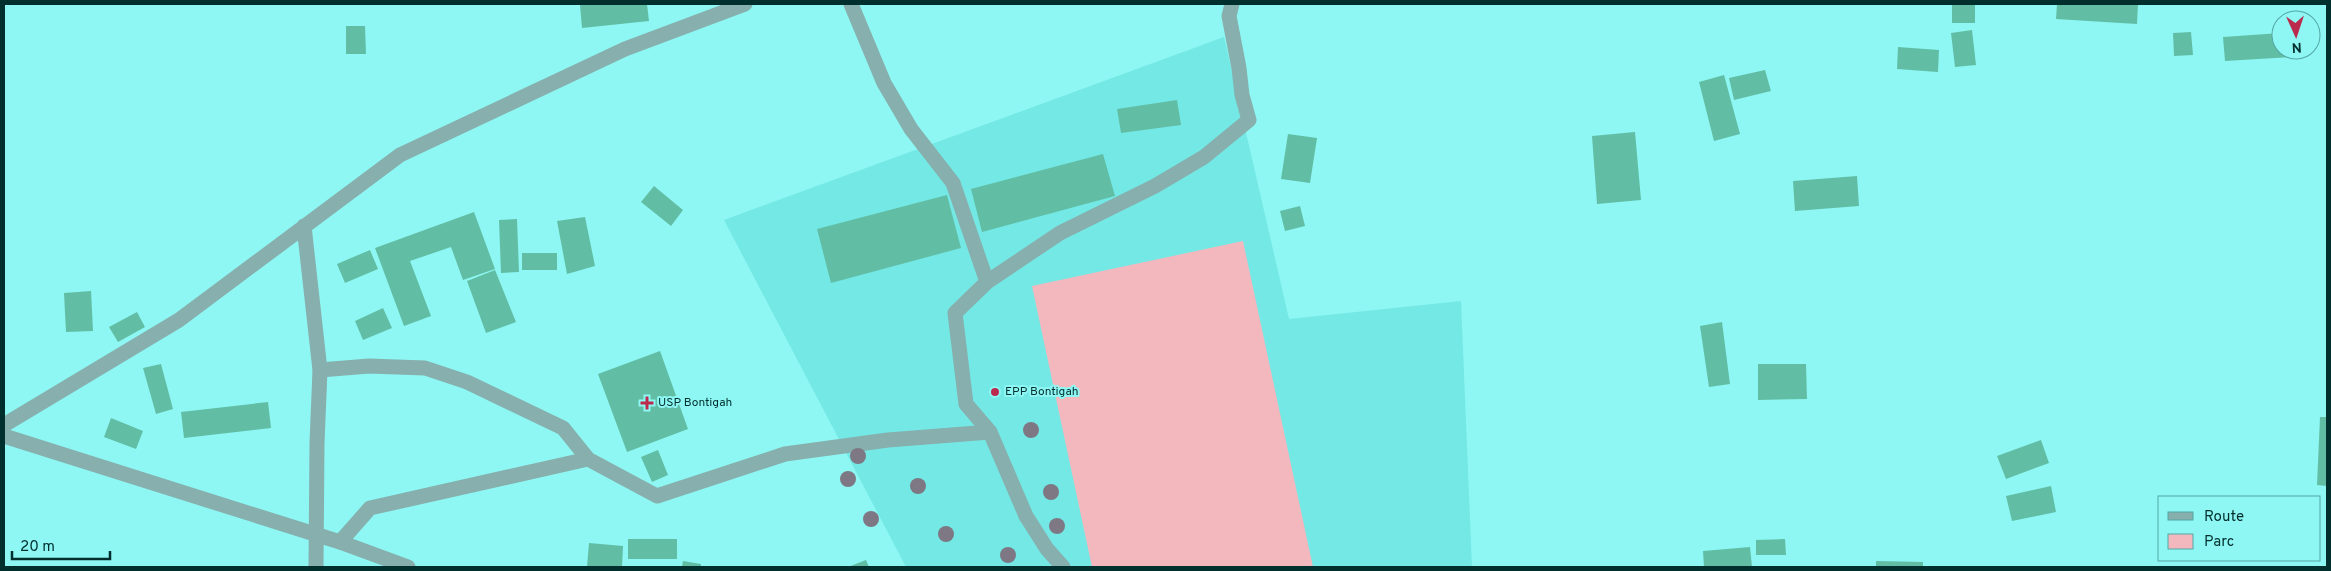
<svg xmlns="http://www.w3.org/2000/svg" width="2331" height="571" font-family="Overpass,sans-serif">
	<rect width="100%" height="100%" fill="#8ef7f3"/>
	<path fill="#74e8e5" d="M 1224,37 L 1289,319 L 1461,301 L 1472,567 L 906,567 L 724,220 Z"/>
	<path fill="#f3b8be" d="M 1243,241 L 1313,567 L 1092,567 L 1032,286 Z"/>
	<path fill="#61bea4" d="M 593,4 L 647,4 L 649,21 L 582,28 L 580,5 Z
		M 1952,4 L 1975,4 L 1975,23 L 1952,23 Z
		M 2057,4 L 2138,4 L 2137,24 L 2056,19 Z
		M 346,26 L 365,26 L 366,54 L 346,54 Z
		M 1972,30 L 1976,65 L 1955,67 L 1951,33 Z
		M 2191,32 L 2193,55 L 2174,56 L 2173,33 Z
		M 2281,33 L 2281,50 L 2290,50 L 2291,57 L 2225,61 L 2223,37 Z
		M 1898,47 L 1939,50 L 1938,72 L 1897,69 Z
		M 1765,70 L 1771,91 L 1734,100 L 1729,78 Z
		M 1724,75 L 1740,134 L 1714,141 L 1699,82 Z
		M 1177,100 L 1181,125 L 1121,133 L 1117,109 Z
		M 1635,132 L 1641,200 L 1597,204 L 1592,136 Z
		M 1288,134 L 1317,138 L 1310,183 L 1281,179 Z
		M 1103,154 L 1115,196 L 982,232 L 971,189 Z
		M 1857,176 L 1859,206 L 1795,211 L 1793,181 Z
		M 654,186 L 683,210 L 671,226 L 641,202 Z
		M 947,195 L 961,248 L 831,283 L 817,229 Z
		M 1300,206 L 1305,226 L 1285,231 L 1280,211 Z
		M 474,212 L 495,269 L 463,280 L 451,247 L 410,261 L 431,316 L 404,326 L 375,248 Z
		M 585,217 L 595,266 L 567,274 L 557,221 Z
		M 517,219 L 519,272 L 501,273 L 499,220 Z
		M 370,250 L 378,269 L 345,283 L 337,264 Z
		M 522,253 L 557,253 L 557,270 L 522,270 Z
		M 495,270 L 516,322 L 486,333 L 467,281 Z
		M 91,291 L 93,331 L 66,332 L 64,293 Z
		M 383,308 L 392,328 L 363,340 L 355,321 Z
		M 137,312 L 145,327 L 118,342 L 109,327 Z
		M 1722,322 L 1730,384 L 1709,387 L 1700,326 Z
		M 660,351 L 688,429 L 627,452 L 598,374 Z
		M 161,364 L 173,409 L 156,414 L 143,368 Z
		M 1758,364 L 1806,364 L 1807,399 L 1758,400 Z
		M 268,402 L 271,428 L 184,438 L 181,412 Z
		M 2320,417 L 2327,417 L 2327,486 L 2317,485 Z
		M 111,418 L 143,431 L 136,449 L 104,437 Z
		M 2041,440 L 2049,463 L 2006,479 L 1997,456 Z
		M 658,450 L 668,475 L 652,482 L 641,457 Z
		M 2051,486 L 2056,512 L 2012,521 L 2006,496 Z
		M 628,539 L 677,539 L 677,559 L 628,559 Z
		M 1785,539 L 1786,555 L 1756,555 L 1756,540 Z
		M 589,543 L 623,546 L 622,567 L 587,567 Z
		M 1750,547 L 1752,567 L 1704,567 L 1703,551 Z
		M 866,560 L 869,567 L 848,567 Z
		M 683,561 L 701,564 L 701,567 L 682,567 Z
		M 1876,561 L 1923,562 L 1923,567 L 1876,567 Z"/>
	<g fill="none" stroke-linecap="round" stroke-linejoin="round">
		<path stroke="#86afad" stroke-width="15" d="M 851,4 L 884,83 L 911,129 L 953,183 L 987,282
			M 320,370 L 369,366 L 425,368 L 467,382 L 563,428 L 588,459
			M 340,542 L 370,508 L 588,459 L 657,496 L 785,454 L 888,440 L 990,432
			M 1063,567 L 1047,549 L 1026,516 L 990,432 L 966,404 L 955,313 L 987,282 L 1060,233 L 1155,186 L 1204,157 L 1249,120 L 1242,95 L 1239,68 L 1229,16 L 1232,4"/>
		<path stroke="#86afad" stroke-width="15" d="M 304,226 L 320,370 L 317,443 L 316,567
			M 4,425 L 179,320 L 400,155 L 625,49 L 745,4
			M 4,436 L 340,542 L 408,567"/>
	</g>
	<g fill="#7e7884">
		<circle cx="1031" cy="430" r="8"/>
		<circle cx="858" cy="456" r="8"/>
		<circle cx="848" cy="479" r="8"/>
		<circle cx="918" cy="486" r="8"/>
		<circle cx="1051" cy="492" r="8"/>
		<circle cx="871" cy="519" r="8"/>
		<circle cx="1057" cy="526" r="8"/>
		<circle cx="946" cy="534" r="8"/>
		<circle cx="1008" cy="555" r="8"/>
	</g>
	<g fill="#bb2a4d" stroke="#8ef7f3" stroke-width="2">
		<circle cx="995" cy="392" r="5"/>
		<path d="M644.5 395.5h5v5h5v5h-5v5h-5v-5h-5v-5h5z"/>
	</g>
	<g text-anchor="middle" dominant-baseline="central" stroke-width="4" stroke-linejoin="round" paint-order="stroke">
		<g font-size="12" fill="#002f2e" stroke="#8ef7f3" text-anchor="start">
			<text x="1005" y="392">EPP Bontigah</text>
			<text x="658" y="403">USP Bontigah</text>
		</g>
	</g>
	<rect width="2331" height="571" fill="none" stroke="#002f2e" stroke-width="10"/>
	<rect x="2158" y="496" width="162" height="65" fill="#8ef7f3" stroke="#55a7a4"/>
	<rect x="2168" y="512" width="25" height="8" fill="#86afad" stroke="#55a7a4"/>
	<text x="2204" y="521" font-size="15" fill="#002f2e">Route</text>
	<rect x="2168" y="534" width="25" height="15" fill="#f3b8be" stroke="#55a7a4"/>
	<text x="2204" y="546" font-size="15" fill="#002f2e">Parc</text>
	<g transform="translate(2296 35) rotate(177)"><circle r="24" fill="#8ef7f3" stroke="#55a7a4"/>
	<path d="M0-4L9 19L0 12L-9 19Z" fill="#bb2a4d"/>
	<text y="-8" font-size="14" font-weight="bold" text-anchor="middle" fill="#002f2e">N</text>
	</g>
	<path d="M12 551v8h98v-8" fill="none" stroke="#002f2e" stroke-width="2.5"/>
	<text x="20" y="551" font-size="15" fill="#002f2e" stroke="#8ef7f3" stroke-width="4" paint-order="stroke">20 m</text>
</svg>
